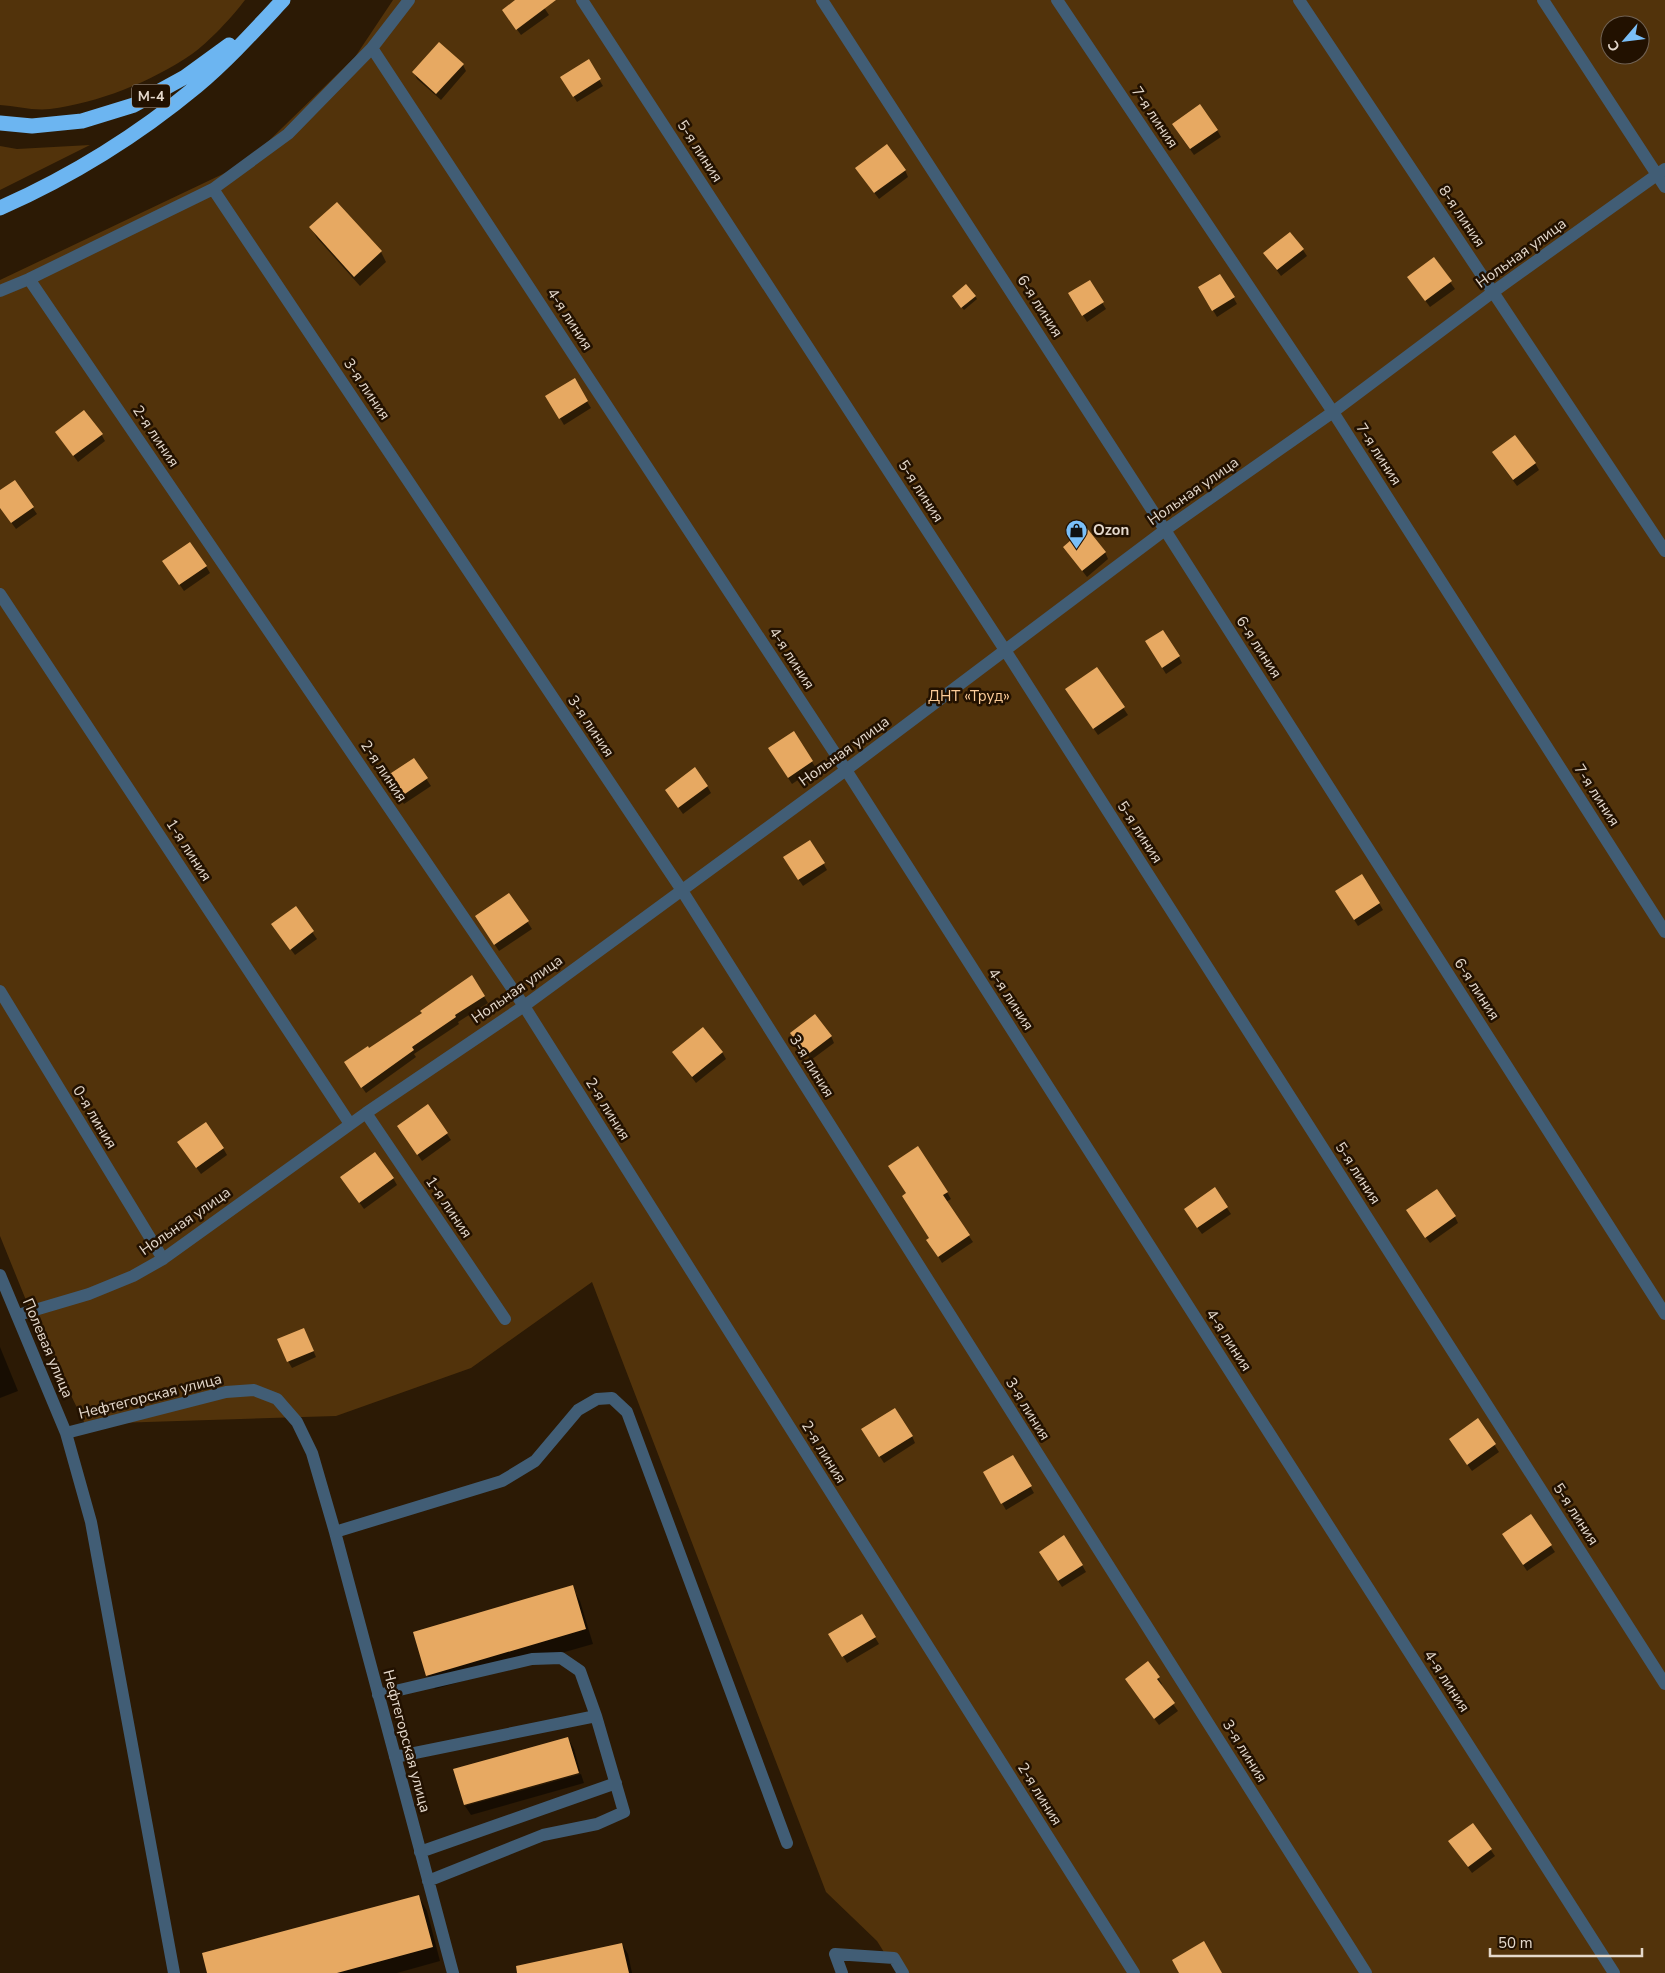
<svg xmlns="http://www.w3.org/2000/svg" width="1665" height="1973" font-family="'Nunito Sans',sans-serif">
	<rect width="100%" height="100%" fill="#2c1a05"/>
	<path fill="#52330b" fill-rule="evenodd" d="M 0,0 L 245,0 C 233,16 208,43 192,54 C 151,82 98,103 50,109 C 34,111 16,106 0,105 Z
		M 393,0 L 1665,0 L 1665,1973 L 897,1973 L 877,1941 L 826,1892 L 592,1282 L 471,1368 L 336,1416 L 85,1424 L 34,1320 L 0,1236 L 0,280 L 246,163 L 355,57 ZM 1610,25 L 1640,25 L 1640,55 L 1610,55 Z
		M 90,145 L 0,190 L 0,146 L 17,149 Z"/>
	<path fill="#0007" d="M 517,0 L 539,0 L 549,15 L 521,35 L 507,16 Z
		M 588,61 L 603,86 L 577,102 L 562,77 Z
		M 463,65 L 466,71 L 441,100 L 417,79 L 414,73 Z
		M 1217,130 L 1221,137 L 1194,155 L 1177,131 Z
		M 905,170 L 908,177 L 879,199 L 861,175 Z
		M 311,228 L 381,252 L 386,262 L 360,286 L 317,238 Z
		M 1303,250 L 1307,256 L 1281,276 L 1269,260 Z
		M 1434,259 L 1455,289 L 1430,307 L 1413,284 Z
		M 1220,275 L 1237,304 L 1217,317 L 1200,288 Z
		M 1089,282 L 1106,309 L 1087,322 L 1070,294 Z
		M 975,296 L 977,299 L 964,310 L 955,299 Z
		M 574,380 L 591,408 L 564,425 L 547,396 Z
		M 56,432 L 101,434 L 105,441 L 78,462 Z
		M 1497,459 L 1535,463 L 1539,470 L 1517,486 Z
		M 15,482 L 37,514 L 16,529 L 0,507 L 0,492 Z
		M 1064,547 L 1105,552 L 1108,559 L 1087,577 Z
		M 206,566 L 210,573 L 184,591 L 168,568 Z
		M 1150,648 L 1179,657 L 1182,663 L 1166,674 Z
		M 1097,669 L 1128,715 L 1098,735 L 1071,696 Z
		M 793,733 L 816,768 L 792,784 L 773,755 Z
		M 413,759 L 431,786 L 404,804 L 390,784 Z
		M 707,786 L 711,793 L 683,814 L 670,796 Z
		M 823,863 L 827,870 L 803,886 L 788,864 Z
		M 509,894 L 532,929 L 499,951 L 480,923 Z
		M 1340,898 L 1379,903 L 1383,910 L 1358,926 Z
		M 295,908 L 317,939 L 295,955 L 277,931 Z
		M 472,977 L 488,1003 L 458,1022 L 459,1024 L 414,1054 L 416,1057 L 366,1093 L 349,1069 Z
		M 831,1036 L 834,1043 L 811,1060 L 796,1039 Z
		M 673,1052 L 722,1052 L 726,1059 L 696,1083 Z
		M 428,1106 L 451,1140 L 422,1161 L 403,1133 Z
		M 223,1148 L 227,1155 L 201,1174 L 183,1149 Z
		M 393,1178 L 397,1185 L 364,1209 L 346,1184 Z
		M 947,1192 L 951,1199 L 946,1202 L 973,1242 L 942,1263 L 932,1246 L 930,1238 L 907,1203 Z
		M 1227,1208 L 1231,1214 L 1202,1234 L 1189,1216 Z
		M 1411,1217 L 1455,1217 L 1458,1223 L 1430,1243 Z
		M 307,1336 L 316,1357 L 292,1368 L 288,1361 Z
		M 0,1347 L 18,1391 L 0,1398 Z
		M 1478,1420 L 1499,1452 L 1472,1471 L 1454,1446 Z
		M 866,1436 L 912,1436 L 915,1443 L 884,1463 Z
		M 1013,1456 L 1034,1493 L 1006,1510 L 985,1473 Z
		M 1507,1541 L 1551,1546 L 1555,1552 L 1527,1571 Z
		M 1044,1559 L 1082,1565 L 1086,1572 L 1062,1587 Z
		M 572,1587 L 580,1601 L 593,1644 L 435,1689 L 427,1675 Z
		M 862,1616 L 879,1644 L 847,1663 L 830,1634 Z
		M 1158,1678 L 1162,1684 L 1160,1686 L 1178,1711 L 1159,1725 L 1130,1686 Z
		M 568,1738 L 574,1749 L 580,1771 L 465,1804 L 465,1806 L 455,1770 Z
		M 581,1774 L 584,1783 L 471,1815 L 465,1806 Z
		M 1473,1825 L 1495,1856 L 1472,1873 L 1454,1848 Z
		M 419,1897 L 427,1911 L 440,1961 L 397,1973 L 209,1973 Z
		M 622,1944 L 628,1954 L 632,1973 L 520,1973 Z"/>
	<path fill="#e7a962" d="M 515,0 L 556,0 L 516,30 L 502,10 Z
		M 439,42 L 464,64 L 436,94 L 412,72 Z
		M 589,59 L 601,79 L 573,97 L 560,77 Z
		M 1200,104 L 1218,130 L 1190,149 L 1172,124 Z
		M 887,144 L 906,170 L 874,193 L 855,168 Z
		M 337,202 L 382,251 L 354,277 L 309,227 Z
		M 1290,232 L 1304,249 L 1277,270 L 1263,253 Z
		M 1434,257 L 1452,281 L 1425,301 L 1407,277 Z
		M 1220,274 L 1235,297 L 1212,311 L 1198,287 Z
		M 1090,280 L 1104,302 L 1082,316 L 1068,293 Z
		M 966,284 L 976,296 L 961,308 L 952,296 Z
		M 575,378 L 588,401 L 559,419 L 545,396 Z
		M 84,410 L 103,434 L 73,456 L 55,432 Z
		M 1515,435 L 1536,463 L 1513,480 L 1492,452 Z
		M 15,480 L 34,507 L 11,523 L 0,508 L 0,490 Z
		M 1086,527 L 1106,552 L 1082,571 L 1063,547 Z
		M 190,542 L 207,566 L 179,585 L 162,561 Z
		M 1163,630 L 1180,656 L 1162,668 L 1145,641 Z
		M 1097,667 L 1125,707 L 1093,729 L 1065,689 Z
		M 794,731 L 813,761 L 788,778 L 768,748 Z
		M 414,758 L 428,778 L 399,798 L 385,777 Z
		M 695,767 L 708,786 L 678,808 L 665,790 Z
		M 810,840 L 825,863 L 798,880 L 783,857 Z
		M 1362,874 L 1380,903 L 1354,920 L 1335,891 Z
		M 509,893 L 529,921 L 494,945 L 475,916 Z
		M 296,906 L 314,931 L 290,950 L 271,924 Z
		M 472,975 L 485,996 L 455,1015 L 456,1017 L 412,1047 L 414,1050 L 361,1088 L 344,1062 L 368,1046 L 369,1048 L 422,1013 L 420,1011 Z
		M 815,1014 L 832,1036 L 807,1055 L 790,1033 Z
		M 703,1027 L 723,1052 L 692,1077 L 672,1052 Z
		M 428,1104 L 448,1133 L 417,1155 L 397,1126 Z
		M 206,1122 L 224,1148 L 196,1168 L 177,1142 Z
		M 918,1146 L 948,1192 L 943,1195 L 970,1235 L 938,1257 L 926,1240 L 929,1238 L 902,1196 L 906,1193 L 888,1166 Z
		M 375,1152 L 394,1178 L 359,1203 L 340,1177 Z
		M 1215,1187 L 1228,1207 L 1197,1228 L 1184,1209 Z
		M 1437,1189 L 1456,1216 L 1425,1238 L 1406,1210 Z
		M 304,1328 L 314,1351 L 287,1362 L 277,1339 Z
		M 895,1408 L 913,1436 L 879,1457 L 861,1429 Z
		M 1478,1418 L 1496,1444 L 1467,1465 L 1449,1439 Z
		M 1013,1455 L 1032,1486 L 1001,1504 L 983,1472 Z
		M 1531,1514 L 1552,1545 L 1523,1565 L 1502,1534 Z
		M 1064,1535 L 1083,1565 L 1058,1581 L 1039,1552 Z
		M 573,1585 L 586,1629 L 426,1676 L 413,1632 Z
		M 862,1614 L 876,1637 L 842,1657 L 828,1634 Z
		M 1148,1661 L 1160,1677 L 1157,1679 L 1175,1703 L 1154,1719 L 1125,1679 Z
		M 568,1737 L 579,1773 L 464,1805 L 453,1769 Z
		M 1473,1823 L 1492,1849 L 1468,1867 L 1448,1841 Z
		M 419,1895 L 433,1947 L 337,1973 L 207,1973 L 202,1953 Z
		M 1204,1941 L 1222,1973 L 1179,1973 L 1172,1960 Z
		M 622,1943 L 629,1973 L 517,1973 L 516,1966 Z"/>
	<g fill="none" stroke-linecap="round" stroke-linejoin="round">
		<path stroke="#415d75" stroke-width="12" d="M 582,0 L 1005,650 L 1665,1684
			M 822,0 L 1165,530 L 1665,1314
			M 1057,0 L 1333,412 L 1665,932
			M 1299,0 L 1665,551
			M 1543,0 L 1665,187
			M 372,48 L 846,770 L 1614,1973
			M 213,189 L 681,889 L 1366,1973
			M 29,279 L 524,1006 L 1134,1973
			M 0,291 L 29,279 L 213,189 L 288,134 L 372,48 L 409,0
			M 0,594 L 350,1124
			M 0,991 L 163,1259
			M 366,1113 L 505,1319
			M 0,1275 L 66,1433 L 91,1522 L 174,1973
			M 18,1315 L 89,1294 L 133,1276 L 163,1259 L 366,1113 L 524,1006 L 846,770 L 1165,530 L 1333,412 L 1493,292 L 1665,169
			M 66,1433 L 226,1392 L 254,1390 L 277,1399 L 297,1422 L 312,1453 L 335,1532 L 453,1973
			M 335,1532 L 502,1481 L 535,1461 L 578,1410 L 597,1399 L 612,1398 L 627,1412 L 787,1843
			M 378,1695 L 532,1659 L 561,1658 L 580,1671 L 596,1716 L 624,1812 L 597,1824 L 543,1835 L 428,1881
			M 395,1757 L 596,1716
			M 420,1852 L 616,1783
			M 842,1973 L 835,1954 L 894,1958 L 903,1973"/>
		<path stroke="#6cb5f1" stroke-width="15" d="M 0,123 L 32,126 L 82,121 L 134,105 L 185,77 L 229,45
			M 0,208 C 70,177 138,135 197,86 C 228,60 255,30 283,0"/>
	</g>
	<defs>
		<symbol id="shop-pin" viewBox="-11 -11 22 30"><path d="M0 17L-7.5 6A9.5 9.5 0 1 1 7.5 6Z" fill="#7abff8" stroke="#210"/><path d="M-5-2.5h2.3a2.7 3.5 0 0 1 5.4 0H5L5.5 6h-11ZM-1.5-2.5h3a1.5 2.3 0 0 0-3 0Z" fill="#111"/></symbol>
	</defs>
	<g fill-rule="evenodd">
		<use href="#shop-pin" x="1064" y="518" width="25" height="34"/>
	</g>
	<g text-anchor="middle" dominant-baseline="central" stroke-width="5" stroke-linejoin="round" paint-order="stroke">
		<rect fill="#210" stroke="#aa9d8f" stroke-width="1" x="132" y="84.5" width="38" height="23" rx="4"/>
		<g font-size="14" font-weight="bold" fill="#e5d9cc">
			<text x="151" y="96">М-4</text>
		</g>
		<g font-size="15" fill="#e5d9cc" stroke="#210">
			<text transform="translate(1155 117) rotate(56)">7-я линия</text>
			<text transform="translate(700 151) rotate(57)">5-я линия</text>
			<text transform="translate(1462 216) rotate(56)">8-я линия</text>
			<text transform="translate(1521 253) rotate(-36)">Нольная улица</text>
			<text transform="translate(1040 306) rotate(57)">6-я линия</text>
			<text transform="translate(570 319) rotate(57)">4-я линия</text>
			<text transform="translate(367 389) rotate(56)">3-я линия</text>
			<text transform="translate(156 436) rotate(56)">2-я линия</text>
			<text transform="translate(1379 454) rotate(57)">7-я линия</text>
			<text transform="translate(921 491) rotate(57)">5-я линия</text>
			<text transform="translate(1193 491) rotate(-35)">Нольная улица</text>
			<text transform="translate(1259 647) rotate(57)">6-я линия</text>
			<text transform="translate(792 658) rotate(57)">4-я линия</text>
			<text transform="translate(591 726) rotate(56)">3-я линия</text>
			<text transform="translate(844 751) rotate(-36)">Нольная улица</text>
			<text transform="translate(384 771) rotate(56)">2-я линия</text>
			<text transform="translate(1597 795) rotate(57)">7-я линия</text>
			<text transform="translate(1140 832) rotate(57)">5-я линия</text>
			<text transform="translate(189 850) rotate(57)">1-я линия</text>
			<text transform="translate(517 989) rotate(-35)">Нольная улица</text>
			<text transform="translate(1477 989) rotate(57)">6-я линия</text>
			<text transform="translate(1011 999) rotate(57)">4-я линия</text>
			<text transform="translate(812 1066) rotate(58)">3-я линия</text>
			<text transform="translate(608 1109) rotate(58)">2-я линия</text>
			<text transform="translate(95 1117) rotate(59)">0-я линия</text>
			<text transform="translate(1358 1173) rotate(57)">5-я линия</text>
			<text transform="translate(449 1207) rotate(56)">1-я линия</text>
			<text transform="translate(185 1221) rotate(-35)">Нольная улица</text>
			<text transform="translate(1229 1340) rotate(57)">4-я линия</text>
			<text transform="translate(48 1348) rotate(67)">Полевая улица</text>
			<text transform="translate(150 1396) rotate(-14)">Нефтегорская улица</text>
			<text transform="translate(1028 1409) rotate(58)">3-я линия</text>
			<text transform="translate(824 1452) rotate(58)">2-я линия</text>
			<text transform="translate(1576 1514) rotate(57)">5-я линия</text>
			<text transform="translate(1447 1681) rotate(57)">4-я линия</text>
			<text transform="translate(407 1741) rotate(75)">Нефтегорская улица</text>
			<text transform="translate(1245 1751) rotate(58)">3-я линия</text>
			<text transform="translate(1040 1794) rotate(58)">2-я линия</text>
		</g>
		<g font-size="15" font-weight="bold" fill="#e5d9cc" stroke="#210" text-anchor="start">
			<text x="1093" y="530">Ozon</text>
		</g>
		<g font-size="15" fill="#fdcd99" stroke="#210">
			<text x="969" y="696">ДНТ «Труд»</text>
		</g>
	</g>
	<g transform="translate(1625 40) rotate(242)"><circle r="24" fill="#221100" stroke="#706152"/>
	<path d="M0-4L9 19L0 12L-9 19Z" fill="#7abff8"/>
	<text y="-8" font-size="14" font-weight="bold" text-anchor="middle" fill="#e5d9cc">С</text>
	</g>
	<path d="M1490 1948v8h152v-8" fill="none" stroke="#e5d9cc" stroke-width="2.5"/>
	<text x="1498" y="1948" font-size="15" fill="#e5d9cc" stroke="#221100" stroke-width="4" paint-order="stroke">50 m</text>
</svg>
